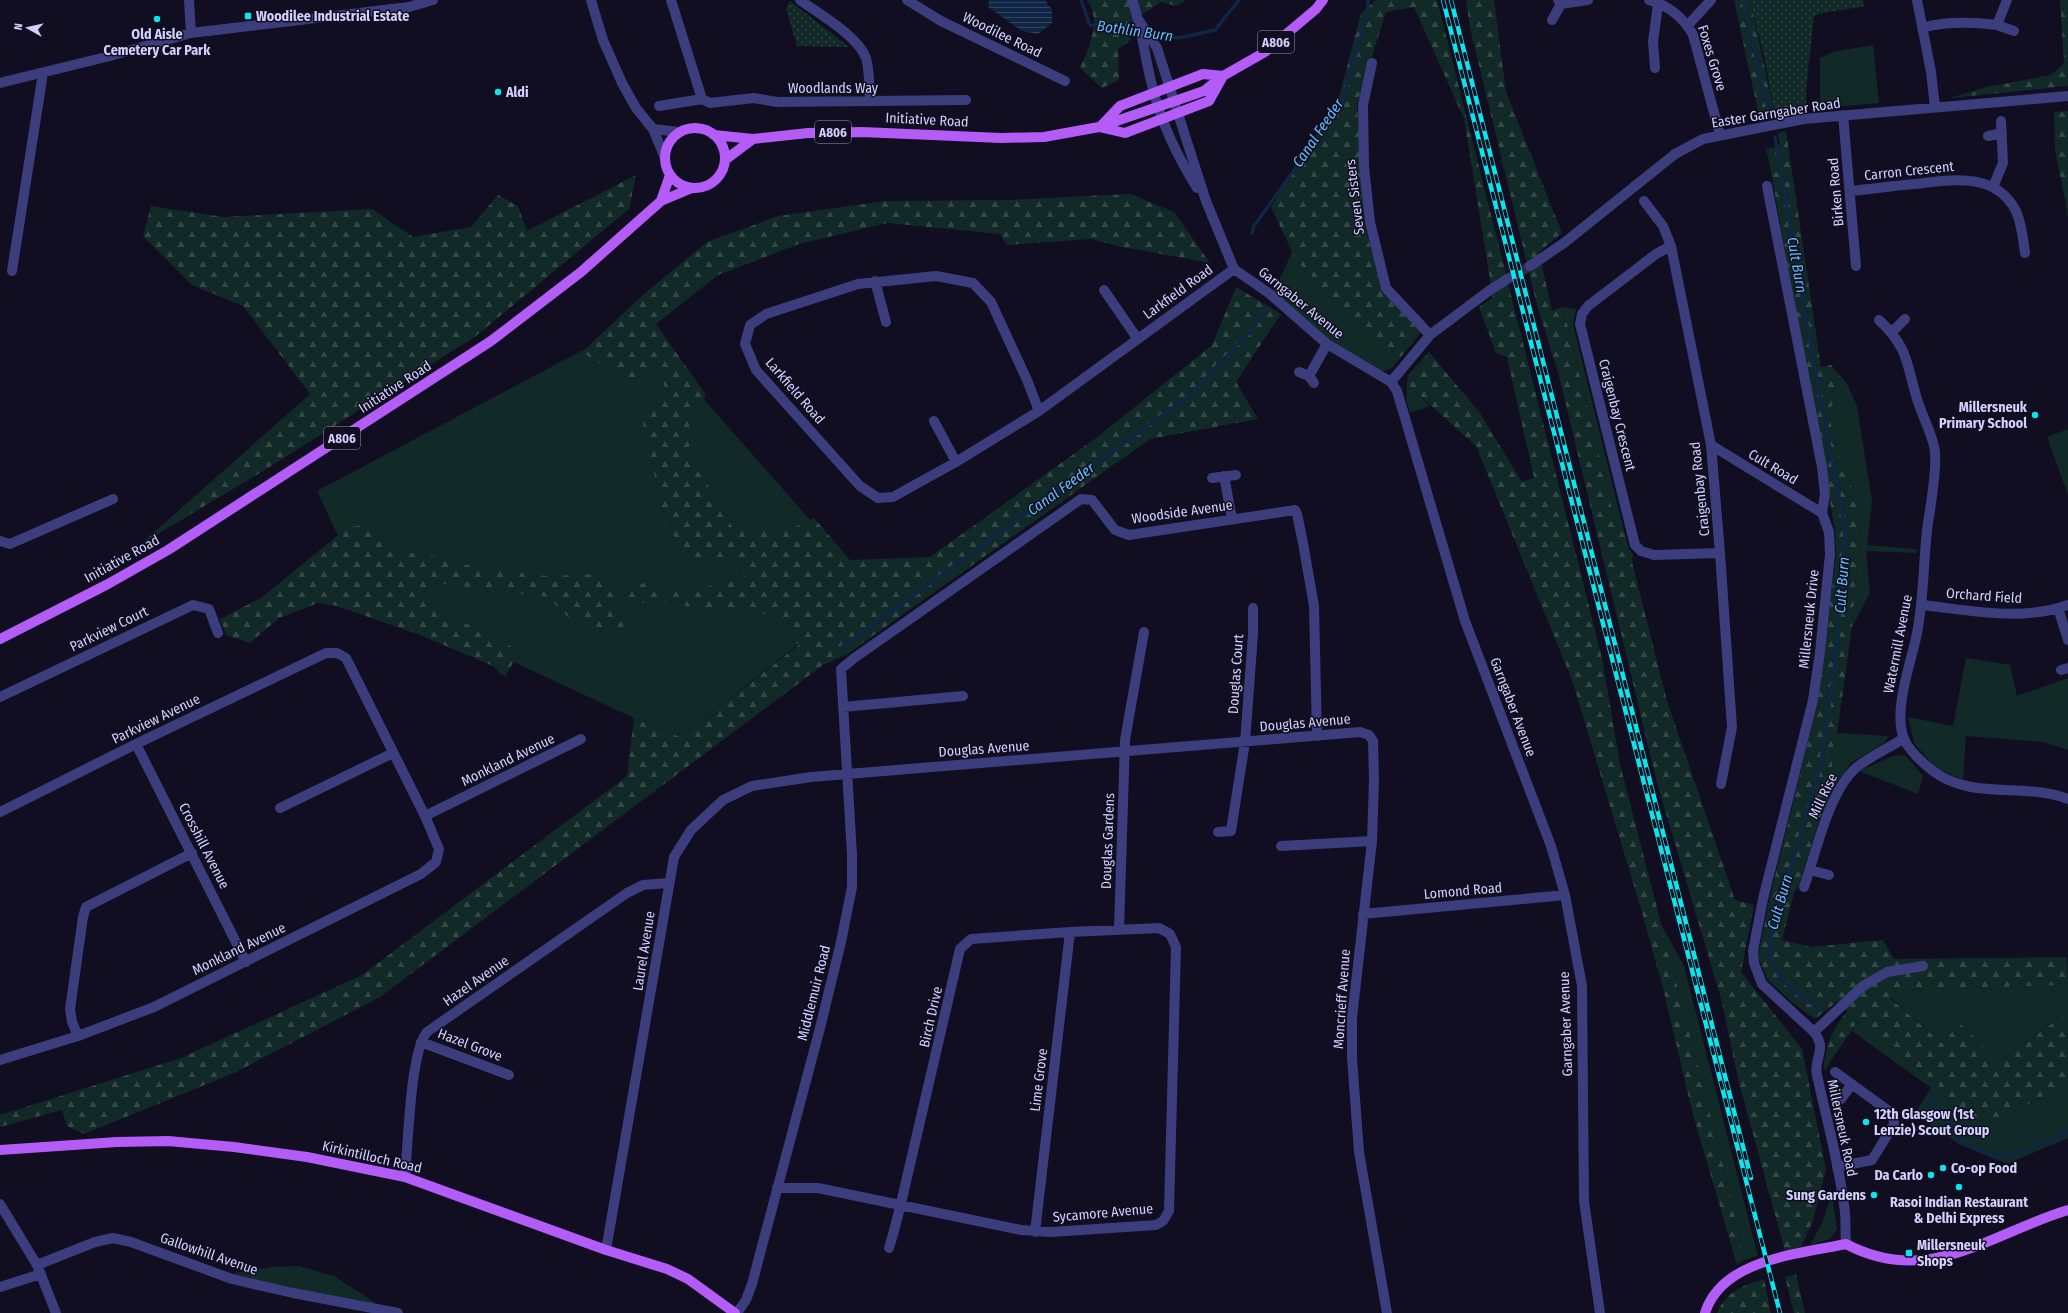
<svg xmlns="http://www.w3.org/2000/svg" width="2068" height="1313" font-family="'Fira Sans Condensed',sans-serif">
	<defs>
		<pattern id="forest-firs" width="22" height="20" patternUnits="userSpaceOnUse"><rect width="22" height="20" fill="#112a27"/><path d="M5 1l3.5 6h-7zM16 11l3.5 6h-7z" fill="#334847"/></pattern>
		<pattern id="park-dots" width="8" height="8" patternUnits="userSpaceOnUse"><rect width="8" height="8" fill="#112a27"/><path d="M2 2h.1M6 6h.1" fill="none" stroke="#334847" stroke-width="1.8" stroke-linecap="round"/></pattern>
		<pattern id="water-rules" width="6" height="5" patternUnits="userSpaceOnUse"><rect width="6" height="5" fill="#0f2644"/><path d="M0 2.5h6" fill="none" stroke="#314460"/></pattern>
	</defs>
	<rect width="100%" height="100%" fill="#100e20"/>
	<path fill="#112a27" d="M 1873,45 L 1879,103 L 1823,108 L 1820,105 L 1820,58 L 1833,52 Z
		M 1774,147 L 1778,171 L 1771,172 L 1766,149 Z
		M 1293,250 L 1297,260 L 1381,349 L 1401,357 C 1394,366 1391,371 1380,371 L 1329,342 L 1274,291 Z
		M 1563,307 L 1576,309 L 1573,324 L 1624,531 L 1618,533 Z
		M 636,322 L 870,588 L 680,737 L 634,718 L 365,593 L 317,491 Z
		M 1407,384 L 1430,406 L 1410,413 L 1406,399 Z
		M 1847,384 L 1857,406 L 1872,501 L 1867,545 L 1917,549 L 1916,553 L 1866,551 L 1870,593 L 1852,627 L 1861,512 L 1833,436 L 1829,410 Z
		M 2068,429 L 2068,495 L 2047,437 Z
		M 1966,658 L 2010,665 L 2017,696 L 2068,678 L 2068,750 L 2043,742 L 1966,736 L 1963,780 L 1935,767 L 1914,743 L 1908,717 L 1953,726 Z
		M 1837,733 L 1889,736 L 1884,743 L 1851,763 L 1835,785 L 1831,755 Z
		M 1905,755 L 1923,776 L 1918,794 L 1859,771 L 1893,756 Z
		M 1660,922 L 1684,966 L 1758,1256 L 1744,1260 L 1726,1176 Z
		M 2068,985 L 2068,1036 L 2061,1016 L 1999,1062 L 1960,1023 L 1942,1043 L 1890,997 L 1904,990 Z
		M 1858,1021 L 1937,1084 L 1960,1117 L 1992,1123 L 2068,1083 L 2068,1138 L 2007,1164 L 1959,1144 L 1914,1114 L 1931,1088 L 1852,1031 Z
		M 1832,1195 L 1837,1229 L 1830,1239 L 1810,1245 L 1821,1225 Z
		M 299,1266 L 334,1276 L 374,1302 L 376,1306 L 234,1277 L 235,1273 L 272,1267 Z"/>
	<path fill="url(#forest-firs)" d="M 1087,0 L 1186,0 L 1176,6 L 1161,2 L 1128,24 L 1131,40 L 1118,49 L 1119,80 L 1102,88 L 1080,68 C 1089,48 1102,20 1087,0 Z
		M 1376,0 L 1437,0 L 1506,274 L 1491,285 L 1464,119 L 1414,7 L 1386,12 L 1357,104 L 1364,223 L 1383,291 L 1421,332 L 1401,357 L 1381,349 L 1296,260 L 1271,207 L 1338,101 L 1361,13 Z
		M 1466,0 L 1494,0 L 1506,92 L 1562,233 L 1539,252 L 1552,311 L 1563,307 L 1618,533 L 1624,531 L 1629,549 L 1633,554 L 1632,562 L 1667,701 L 1735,900 L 1754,905 L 1741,972 L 1802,1049 L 1826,1169 L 1813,1221 L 1801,1247 L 1785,1251 L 1738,1079 L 1722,1002 L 1657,783 L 1559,376 L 1537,305 L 1470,28 Z
		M 1734,0 L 1750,0 L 1775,115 L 1759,116 Z
		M 2060,0 L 2068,0 L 2068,86 L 1950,98 L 1986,87 L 2051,75 L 2064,63 Z
		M 2068,111 L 2068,219 L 2066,203 L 2055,151 L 2054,112 Z
		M 1786,131 L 1821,367 L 1831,365 L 1847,384 L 1829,410 L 1833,436 L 1861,512 L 1852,627 L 1837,733 L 1831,755 L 1835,785 L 1819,821 L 1799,885 L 1794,893 L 1782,940 L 1811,947 L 1883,940 L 1894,959 L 2067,957 L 2068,985 L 1904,990 L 1890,998 L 1942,1043 L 1960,1023 L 1999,1062 L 2062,1016 L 2068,1036 L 2068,1083 L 1992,1123 L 1960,1117 L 1937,1084 L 1858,1021 L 1824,1071 C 1823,1051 1833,1026 1847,1012 L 1838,1001 L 1815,1019 L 1793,1003 L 1767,979 L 1758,956 L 1769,901 L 1818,701 L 1836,555 L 1835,530 L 1771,172 L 1778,171 L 1774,147 L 1780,145 L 1778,133 Z
		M 636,175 L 629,209 L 476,336 L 265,470 L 141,544 L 310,394 L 243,306 L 192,285 L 143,236 L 151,206 L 223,217 L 372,209 L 413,237 L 471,227 L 498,195 L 518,206 L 527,231 Z
		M 1130,194 L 1174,212 L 1210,263 L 1117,246 L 1092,239 L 1007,245 L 1000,234 L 887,223 L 799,244 L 718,275 L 656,324 L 706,395 L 689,418 L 689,453 L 733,528 L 787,531 L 814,518 L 850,560 L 930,557 L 1096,438 L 1212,345 L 1236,287 L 1281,314 L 1236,382 L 1258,419 L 1150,439 L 846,655 L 823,665 L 380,997 L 234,1073 L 84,1134 L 67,1126 L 62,1110 L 0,1127 L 0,1115 L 181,1058 L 362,975 L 627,776 L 634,718 L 680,737 L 799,645 L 768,614 L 702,609 L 663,602 L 625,604 L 630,587 L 644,583 L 666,588 L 696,590 L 744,577 L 741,557 L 692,562 L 665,522 L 642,419 L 667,392 L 655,365 L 628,381 L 582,352 L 643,295 L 707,242 L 778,216 L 885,201 L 1006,200 Z
		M 1508,283 L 1602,658 L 1620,764 L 1726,1176 L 1744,1260 L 1737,1265 L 1692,1111 L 1663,988 L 1641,909 L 1572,680 L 1476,446 L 1407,384 L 1408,375 L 1429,352 L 1480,413 L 1522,482 L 1534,478 L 1507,357 L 1496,353 L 1479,307 L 1492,298 L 1492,293 Z
		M 375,524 L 395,551 L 428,555 L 480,568 L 547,576 L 596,574 L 613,586 L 626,636 L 569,618 L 548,597 L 437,583 L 420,591 L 430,605 L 520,651 L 505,677 L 493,666 L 420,635 L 337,606 L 318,603 L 279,618 L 250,643 L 226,635 L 220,619 L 261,598 L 348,527 Z
		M 1796,1274 L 1805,1313 L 1794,1313 L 1785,1277 Z
		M 1764,1279 L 1771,1313 L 1717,1313 C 1726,1292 1743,1285 1764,1279 Z"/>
	<path fill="url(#park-dots)" d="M 1750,0 L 1863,0 L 1864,6 C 1853,9 1821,12 1814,16 L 1806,90 L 1806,110 L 1775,115 L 1765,60 Z
		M 790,1 L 849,47 L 797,46 L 786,8 Z"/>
	<path fill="url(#water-rules)" d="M 989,0 L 1045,0 L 1052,10 L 1052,23 L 1038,34 L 1022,31 L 988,7 Z"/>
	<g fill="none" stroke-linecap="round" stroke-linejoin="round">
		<path stroke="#0f2644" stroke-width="3.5" d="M 1081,0 L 1090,25 L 1140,33
			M 1743,0 L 1770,118
			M 1150,34 L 1179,38 L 1215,30 L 1239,0
			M 1775,137 L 1809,336 L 1845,529 L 1837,649 L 1820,768 L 1771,935 C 1771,942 1769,951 1771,957 C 1776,982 1800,996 1820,1009
			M 1252,233 L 1254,226 L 1342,103 L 1367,15 L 1368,0
			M 839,649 L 1189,396 L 1255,326 L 1264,309
			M 1931,1094 L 1933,1104 L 1948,1119 L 1964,1144 L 1994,1157 L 2020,1152 L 2068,1132"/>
		<path stroke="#2d2b41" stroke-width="10" stroke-dasharray="10 5" stroke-linecap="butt" d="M 1509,278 L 1530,266"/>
		<path stroke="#3b3d7d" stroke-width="10" d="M 189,0 L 191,33
			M 591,0 L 603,40 L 622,83 L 636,108 L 653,129 L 665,158
			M 671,0 L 702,99 L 710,103 L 754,98 L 777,102 L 966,100
			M 800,0 C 819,14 858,36 866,58 C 870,72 869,87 870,101
			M 907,0 L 941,21 L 1065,81
			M 1132,0 C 1143,30 1145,62 1154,93 C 1163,127 1179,159 1197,188
			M 1558,0 L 1561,4 L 1588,0
			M 1649,0 C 1667,4 1685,19 1693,35 L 1720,135
			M 1917,0 L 1931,72 L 1935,107
			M 1138,19 L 1157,48 L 1206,201 L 1234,269 L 1270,294 L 1327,344 L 1391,382 L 1397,391 L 1465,621 L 1551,846 L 1565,895 L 1582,986 L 1584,1201 L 1600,1313
			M 1552,20 L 1561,4
			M 1688,25 L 1711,0
			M 1997,25 L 2014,31
			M 1922,28 C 1946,21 1972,22 1997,25 L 2007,0
			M 1372,63 L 1363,105 L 1364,166 L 1370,222 L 1386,288 L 1430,335
			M 1655,68 L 1653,42 L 1658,4
			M 0,83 L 110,56 L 191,33 L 409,7 L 433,0
			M 659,106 L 702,99
			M 1843,115 L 1856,266
			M 653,129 L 679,132
			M 1988,136 L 2002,133
			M 1767,186 L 1822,467 L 1825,494 L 1822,513 L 1829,532 L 1830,554 L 1820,652 L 1813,700 L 1763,899 L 1753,951 L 1754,963 L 1762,984 L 1814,1032
			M 1993,187 L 2003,163 L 2001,121
			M 1850,191 C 1871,189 1893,186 1914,184 C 1951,180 1995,171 2016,211 C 2022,225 2023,239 2025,253
			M 1644,201 L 1663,226 L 1671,246 L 1711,445 L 1720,553 L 1732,727 L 1721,784
			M 1671,246 L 1656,254 L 1588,306 L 1582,314 L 1580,324 L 1635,545 L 1641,551 L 1654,555 L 1720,553
			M 1530,266 L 1564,243 L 1675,154 L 1703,139 L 1804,119 L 2068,96
			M 12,271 L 43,73
			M 875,281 L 886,322
			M 1104,290 L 1137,338
			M 1879,320 C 1910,349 1906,365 1918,402 C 1923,418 1933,435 1935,452 C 1937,474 1930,507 1927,530 C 1923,566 1924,602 1916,638 C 1910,666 1893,711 1904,739 C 1909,751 1923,763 1933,771 C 1973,801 2024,782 2068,799
			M 1892,332 L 1905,319
			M 1299,372 L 1309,376 L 1314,383
			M 1309,376 L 1327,344
			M 1391,382 L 1430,335 L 1490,290 L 1509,278
			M 1039,411 L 1027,380 L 991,302 L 973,283 L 936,276 L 858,284 L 766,314 L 750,325 L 745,344 L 756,370 L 860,486 L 878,498 L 893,497 L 956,462 L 1039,411 L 1234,269
			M 934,421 L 956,462
			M 1711,445 L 1822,513
			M 1224,476 L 1232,519
			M 1212,478 L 1236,475
			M 0,541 L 10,544 L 113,499
			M 1921,605 C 1970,610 2021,622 2068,605
			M 2058,608 L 2068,640
			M 2061,670 L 2068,668
			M 0,697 L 193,605 L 209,609 L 218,633
			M 843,707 L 963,696
			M 136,744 L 246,962
			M 280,808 L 393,753
			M 0,812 L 136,744 L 326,653 L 337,653 L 346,658 L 425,816 L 439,849 L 436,862 L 421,874 L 154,1007 L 78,1036 L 0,1060
			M 425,816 L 581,739
			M 1218,832 L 1231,831 L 1245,742 L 1253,634 L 1253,608
			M 1281,846 L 1372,841
			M 1810,870 L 1829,875
			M 1804,887 C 1816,853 1829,790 1857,767 C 1871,756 1889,748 1904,738
			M 1363,914 L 1565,895
			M 1119,929 L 1125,740 L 1144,632
			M 78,1036 L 72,1022 L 70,1009 L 83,917 L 86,907 L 192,853
			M 421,1042 L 509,1075
			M 1835,1072 L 1893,1114 L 1894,1124 L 1872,1160 L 1837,1167
			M 1841,1099 L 1852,1084
			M 405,1177 C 408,1147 410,1052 427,1032 L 627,893 L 643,885 L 668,883
			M 777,1188 L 818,1188 L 1021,1230 L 1051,1232 L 1156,1225 L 1163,1221 L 1169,1211 L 1176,947 L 1170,934 L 1159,928 L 1070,932 L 971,939 L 960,949 L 902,1199 C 898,1216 894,1232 889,1248
			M 0,1204 L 37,1265 L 56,1313
			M 1035,1232 L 1070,932
			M 1846,1244 C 1845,1233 1846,1223 1845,1213 C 1840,1167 1827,1121 1817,1075 C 1813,1058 1828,1050 1814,1032 L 1863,986 L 1887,972 L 1923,966
			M 606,1250 L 674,857 L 691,830 L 723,800 L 752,786 L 811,777 L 1360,732 L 1369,735 L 1373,741 L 1374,780 L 1372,841 L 1352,1018 L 1352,1058 L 1359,1152 L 1387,1313
			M 37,1265 L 95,1242 L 113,1238 L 131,1242 L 232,1279 L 293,1293 L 398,1313
			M 0,1287 L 41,1274
			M 737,1313 L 746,1300 L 752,1284 L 820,1028 L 841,942 L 852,887 L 852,855 L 841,669 L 853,659 L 1081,499 L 1092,500 L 1115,530 L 1129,535 L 1295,510 L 1297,514 L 1303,543 L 1314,606 L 1317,736"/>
		<path stroke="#b35cf8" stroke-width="10" d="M 1102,125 L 1120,106 L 1203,74 L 1223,76
			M 1099,127 L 1204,91 L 1223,76 L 1265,52 L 1316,9 L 1323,0
			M665 158a30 30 0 1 1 60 0a30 30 0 1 1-60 0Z
			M 714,135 L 753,139 L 808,133 L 862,132 L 1001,138 L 1044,137 L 1099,127 L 1125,133 L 1209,101 L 1223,76
			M 725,160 L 753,139
			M 661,201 L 670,175
			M 0,639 L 108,584 L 168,550 L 491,341 L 581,272 L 661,201 L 692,188
			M 0,1150 L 117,1142 L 168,1141 L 234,1147 L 307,1157 L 405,1177 L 606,1250 L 667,1269 L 688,1279 L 735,1313
			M 1705,1313 C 1722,1259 1799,1254 1846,1244 C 1929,1288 1991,1233 2068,1210"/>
		<defs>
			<path id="rail" d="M 1443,0 L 1780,1313
				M 1451,0 L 1751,1178"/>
		</defs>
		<use href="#rail" stroke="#0be6ed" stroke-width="4.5"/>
		<use href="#rail" stroke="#100e20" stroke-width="3" stroke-dasharray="9" stroke-linecap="butt"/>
	</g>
	<g fill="#0be6ed" stroke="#100e20" stroke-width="1.5">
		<rect x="244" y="12" width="8" height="8" rx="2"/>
		<circle cx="157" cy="19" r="4"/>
		<circle cx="498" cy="92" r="4"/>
		<circle cx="2035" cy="415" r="4"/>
		<circle cx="1866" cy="1122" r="4"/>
		<circle cx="1943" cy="1168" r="4"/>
		<circle cx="1931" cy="1175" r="4"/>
		<circle cx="1959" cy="1187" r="4"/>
		<circle cx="1874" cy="1195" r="4"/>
		<rect x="1905" y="1249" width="8" height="8" rx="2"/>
	</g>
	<g text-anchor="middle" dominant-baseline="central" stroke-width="3" stroke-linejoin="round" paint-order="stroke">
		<g fill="#100e20" stroke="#9896bb" stroke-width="1">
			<rect x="1258" y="31" width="36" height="22" rx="3"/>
			<rect x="815" y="121" width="36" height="22" rx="3"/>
			<rect x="324" y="427" width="36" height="22" rx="3"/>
		</g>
		<g font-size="13" font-weight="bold" fill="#d2d0fd">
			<text x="1276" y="42">A806</text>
			<text x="833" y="132">A806</text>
			<text x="342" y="438">A806</text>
		</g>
		<g font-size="14" font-weight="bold" fill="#d2d0fd" stroke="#100e20" text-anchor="start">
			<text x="256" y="16">Woodilee Industrial Estate</text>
			<text x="157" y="34" text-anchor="middle">Old Aisle<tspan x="157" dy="16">Cemetery Car Park</tspan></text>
			<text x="506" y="92">Aldi</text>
			<text x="2027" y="407" text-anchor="end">Millersneuk<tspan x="2027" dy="16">Primary School</tspan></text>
			<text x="1874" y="1114">12th Glasgow (1st<tspan x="1874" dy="16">Lenzie) Scout Group</tspan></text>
			<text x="1951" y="1168">Co-op Food</text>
			<text x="1923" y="1175" text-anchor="end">Da Carlo</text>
			<text x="1866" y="1195" text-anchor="end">Sung Gardens</text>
			<text x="1959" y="1202" text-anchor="middle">Rasoi Indian Restaurant<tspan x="1959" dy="16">&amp; Delhi Express</tspan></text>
			<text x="1917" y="1245">Millersneuk<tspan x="1917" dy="16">Shops</tspan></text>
		</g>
		<g font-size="14" fill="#d2d0fd" stroke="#100e20">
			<text transform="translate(1002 35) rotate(26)">Woodilee Road</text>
			<text transform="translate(1712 58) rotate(73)">Foxes Grove</text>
			<text x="833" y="88">Woodlands Way</text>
			<text transform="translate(1776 113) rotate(-9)">Easter Garngaber Road</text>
			<text transform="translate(927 120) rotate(3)">Initiative Road</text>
			<text transform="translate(1909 171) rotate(-6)">Carron Crescent</text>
			<text transform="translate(1836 192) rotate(-95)">Birken Road</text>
			<text transform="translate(1355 197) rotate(-97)">Seven Sisters</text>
			<text transform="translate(1178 292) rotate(-36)">Larkfield Road</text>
			<text transform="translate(1301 303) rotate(39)">Garngaber Avenue</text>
			<text transform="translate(395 387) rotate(-33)">Initiative Road</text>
			<text transform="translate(795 391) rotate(49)">Larkfield Road</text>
			<text transform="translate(1617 415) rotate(76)">Craigenbay Crescent</text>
			<text transform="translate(1773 467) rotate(31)">Cult Road</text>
			<text transform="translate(1700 489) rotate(-96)">Craigenbay Road</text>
			<text transform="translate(1182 512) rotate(-8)">Woodside Avenue</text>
			<text transform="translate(122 559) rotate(-29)">Initiative Road</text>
			<text transform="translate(1984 596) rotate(4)">Orchard Field</text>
			<text transform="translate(1809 619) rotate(-84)">Millersneuk Drive</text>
			<text transform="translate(109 629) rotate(-26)">Parkview Court</text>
			<text transform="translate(1898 644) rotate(-79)">Watermill Avenue</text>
			<text transform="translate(1236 674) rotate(-86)">Douglas Court</text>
			<text transform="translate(1513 707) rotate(69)">Garngaber Avenue</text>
			<text transform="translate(156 719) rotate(-26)">Parkview Avenue</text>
			<text transform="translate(1305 723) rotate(-5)">Douglas Avenue</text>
			<text transform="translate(984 749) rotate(-4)">Douglas Avenue</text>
			<text transform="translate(508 760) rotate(-26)">Monkland Avenue</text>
			<text transform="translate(1823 796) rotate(-64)">Mill Rise</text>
			<text transform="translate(1108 841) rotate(-88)">Douglas Gardens</text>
			<text transform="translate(204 846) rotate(63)">Crosshill Avenue</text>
			<text transform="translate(1463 891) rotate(-5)">Lomond Road</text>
			<text transform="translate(239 949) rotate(-26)">Monkland Avenue</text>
			<text transform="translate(644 951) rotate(-81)">Laurel Avenue</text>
			<text transform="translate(476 981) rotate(-35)">Hazel Avenue</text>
			<text transform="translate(814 993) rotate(-76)">Middlemuir Road</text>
			<text transform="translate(1342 999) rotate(-86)">Moncrieff Avenue</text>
			<text transform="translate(931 1017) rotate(-77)">Birch Drive</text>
			<text transform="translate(1566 1024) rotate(-92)">Garngaber Avenue</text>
			<text transform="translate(470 1045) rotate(21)">Hazel Grove</text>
			<text transform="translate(1039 1080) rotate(-83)">Lime Grove</text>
			<text transform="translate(1842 1128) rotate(78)">Millersneuk Road</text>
			<text transform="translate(372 1157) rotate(13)">Kirkintilloch Road</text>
			<text transform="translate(1103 1213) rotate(-5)">Sycamore Avenue</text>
			<text transform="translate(209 1254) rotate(19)">Gallowhill Avenue</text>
		</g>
		<g font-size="15" font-style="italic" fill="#63bdf8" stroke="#100e20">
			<text transform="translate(1135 31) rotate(8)">Bothlin Burn</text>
			<text transform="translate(1318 133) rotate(-56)">Canal Feeder</text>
			<text transform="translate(1797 265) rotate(80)">Cult Burn</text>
			<text transform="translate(1061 489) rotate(-36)">Canal Feeder</text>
			<text transform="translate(1842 585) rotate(-86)">Cult Burn</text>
			<text transform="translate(1780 902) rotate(-74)">Cult Burn</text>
		</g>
	</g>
	<g transform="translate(28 28) rotate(278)" stroke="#100e20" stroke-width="3" paint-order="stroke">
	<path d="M0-3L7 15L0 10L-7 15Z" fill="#d2d0fd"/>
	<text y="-6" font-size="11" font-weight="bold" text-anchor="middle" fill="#d2d0fd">N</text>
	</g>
</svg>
